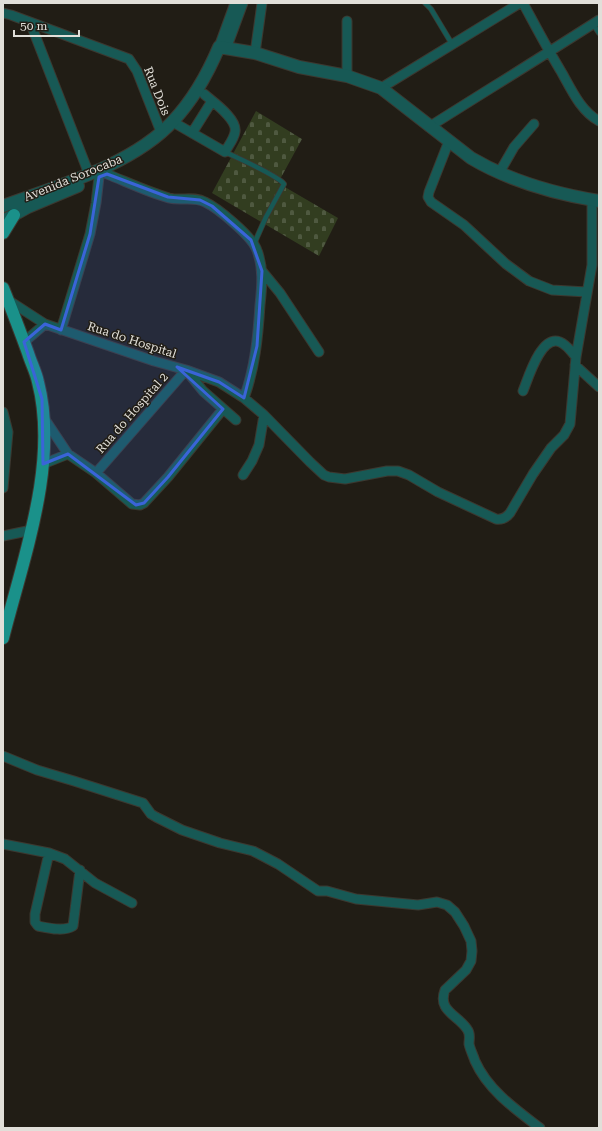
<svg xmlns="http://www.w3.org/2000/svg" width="602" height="1131" font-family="'Roboto Serif',serif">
	<defs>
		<pattern id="cemetery-stones" width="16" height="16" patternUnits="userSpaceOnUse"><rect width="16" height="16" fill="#323d20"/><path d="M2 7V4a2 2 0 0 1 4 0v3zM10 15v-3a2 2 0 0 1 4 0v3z" fill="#4f5940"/></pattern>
	</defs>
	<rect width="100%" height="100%" fill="#211d15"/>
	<path fill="url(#cemetery-stones)" d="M 256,111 L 302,139 L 278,183 L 338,218 L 319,256 L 212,193 Z"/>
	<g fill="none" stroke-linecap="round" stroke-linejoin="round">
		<defs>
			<path id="service" d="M 425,3 L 431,9 L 452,44
				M 593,24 L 599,33
				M 225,152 C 236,157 278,176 284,184 L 266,217 L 254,244"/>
			<path id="minor" d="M 523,3 C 536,27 548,50 562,73 C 572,91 581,111 599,121
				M 3,13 L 11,15 L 129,59 L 137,71 L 161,132
				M 347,21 L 347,76
				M 30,22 L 89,174
				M 219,47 L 235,3
				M 226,49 L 243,3
				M 255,53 L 262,3
				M 381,88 L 520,3
				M 173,122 L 225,152 C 228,146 234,139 235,132 C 238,119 212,101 204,94
				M 429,127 C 486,91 543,56 599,20
				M 192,133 L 212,101
				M 449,141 L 429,192 L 428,197 L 431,202 L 464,225 L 506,264 L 529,281 L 552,290 L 587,292
				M 499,173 L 514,147 L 534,124
				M 107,174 C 127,182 148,192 169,198 C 181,201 194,196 205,202 C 218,208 250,235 256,248 C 264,266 262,287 260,305 C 258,337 255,368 244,398
				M 262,271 L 280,293 L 319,352
				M 8,300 L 45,324 L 154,361 L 186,370 L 219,382 L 244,398 L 264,415 L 310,462 L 324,475 L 329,477 L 345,479 L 387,471 L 398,471 L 409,475 L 438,492 L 496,519 C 502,520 506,518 510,513 L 533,474 L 551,448 L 564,435 L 570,424 L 576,357 L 592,265 L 592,200
				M 61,330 L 90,234 L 96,203 L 99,177
				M 24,342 L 45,324
				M 575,365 L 599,387
				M 186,370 L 203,391 L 236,420
				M 523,391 C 528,379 541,334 560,342 C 566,344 571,351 576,357
				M 3,412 L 8,432 L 3,488
				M 44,418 L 68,454
				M 43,464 L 68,454 L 96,473 L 132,504 L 140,505 L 144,503 L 168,477 L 223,409
				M 96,473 L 186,370
				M 243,475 L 252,461 L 259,445 L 264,415
				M 3,536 L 32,530
				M 3,756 L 37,770 L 74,781 L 143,803 L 151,814 L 156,817 L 182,830 L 220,843 L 253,851 L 278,864 L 318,891 L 327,891 L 356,899 L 418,905 L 437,902 L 447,905 L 455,912 L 464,926 L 471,941 L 472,951 L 471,961 L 466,970 L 445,990 C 437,1011 458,1015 467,1029 C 471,1034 469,1038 469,1044 C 470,1049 473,1055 475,1061 C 488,1090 515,1109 540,1128
				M 3,844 L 49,853 L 65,859 L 95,883 L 132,903
				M 49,853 L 35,914 L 35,922 L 38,926 C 48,928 64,932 73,926 L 80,870"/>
			<path id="tertiary" d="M 3,206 C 57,186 133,165 173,121 C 193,100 208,73 219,47 L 255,53 L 299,67 L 347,76 L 381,88 L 471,158 C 508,180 556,194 599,201
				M 3,221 L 28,207 L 78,186"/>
			<path id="primary" d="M 3,233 L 14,215
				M 3,288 C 12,310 20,331 28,353 C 31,363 36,372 38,382 C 59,463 23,559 3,638"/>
		</defs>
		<use href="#service" stroke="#3c3830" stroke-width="6"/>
		<use href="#minor" stroke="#3c3830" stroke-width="11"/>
		<use href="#tertiary" stroke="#3c3830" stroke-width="14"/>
		<use href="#primary" stroke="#3c3830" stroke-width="14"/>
		<use href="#service" stroke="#175955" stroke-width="4.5"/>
		<use href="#minor" stroke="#175955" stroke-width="9"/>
		<use href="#tertiary" stroke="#175955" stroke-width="12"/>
		<use href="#primary" stroke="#1a918a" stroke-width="12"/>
	</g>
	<path fill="#3a64d8" fill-opacity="0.2" stroke="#3a64d8" stroke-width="3" stroke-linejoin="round" d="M 107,174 L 168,197 L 200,200 L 212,206 L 251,240 L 262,271 L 257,346 L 244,398 L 219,382 L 177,367 L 223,409 L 168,477 L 144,503 L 136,505 L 68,454 L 43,464 L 42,399 L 24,342 L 45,324 L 61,330 L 90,234 L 99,177 Z"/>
	<g text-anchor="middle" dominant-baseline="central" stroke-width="3" stroke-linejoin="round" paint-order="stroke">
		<g font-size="12" fill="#e1dfd9" stroke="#211d15">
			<text transform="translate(157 91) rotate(68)">Rua Dois</text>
			<text transform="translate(73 178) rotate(-22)">Avenida Sorocaba</text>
			<text transform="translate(132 340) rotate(18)">Rua do Hospital</text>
			<text transform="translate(132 413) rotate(-49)">Rua do Hospital 2</text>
		</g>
	</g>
	<rect width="602" height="1131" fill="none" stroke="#e1dfd9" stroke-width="8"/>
	<path d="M14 30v6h65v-6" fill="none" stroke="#e1dfd9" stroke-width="2"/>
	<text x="20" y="30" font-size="12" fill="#e1dfd9" stroke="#211d15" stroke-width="3" paint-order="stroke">50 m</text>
</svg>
